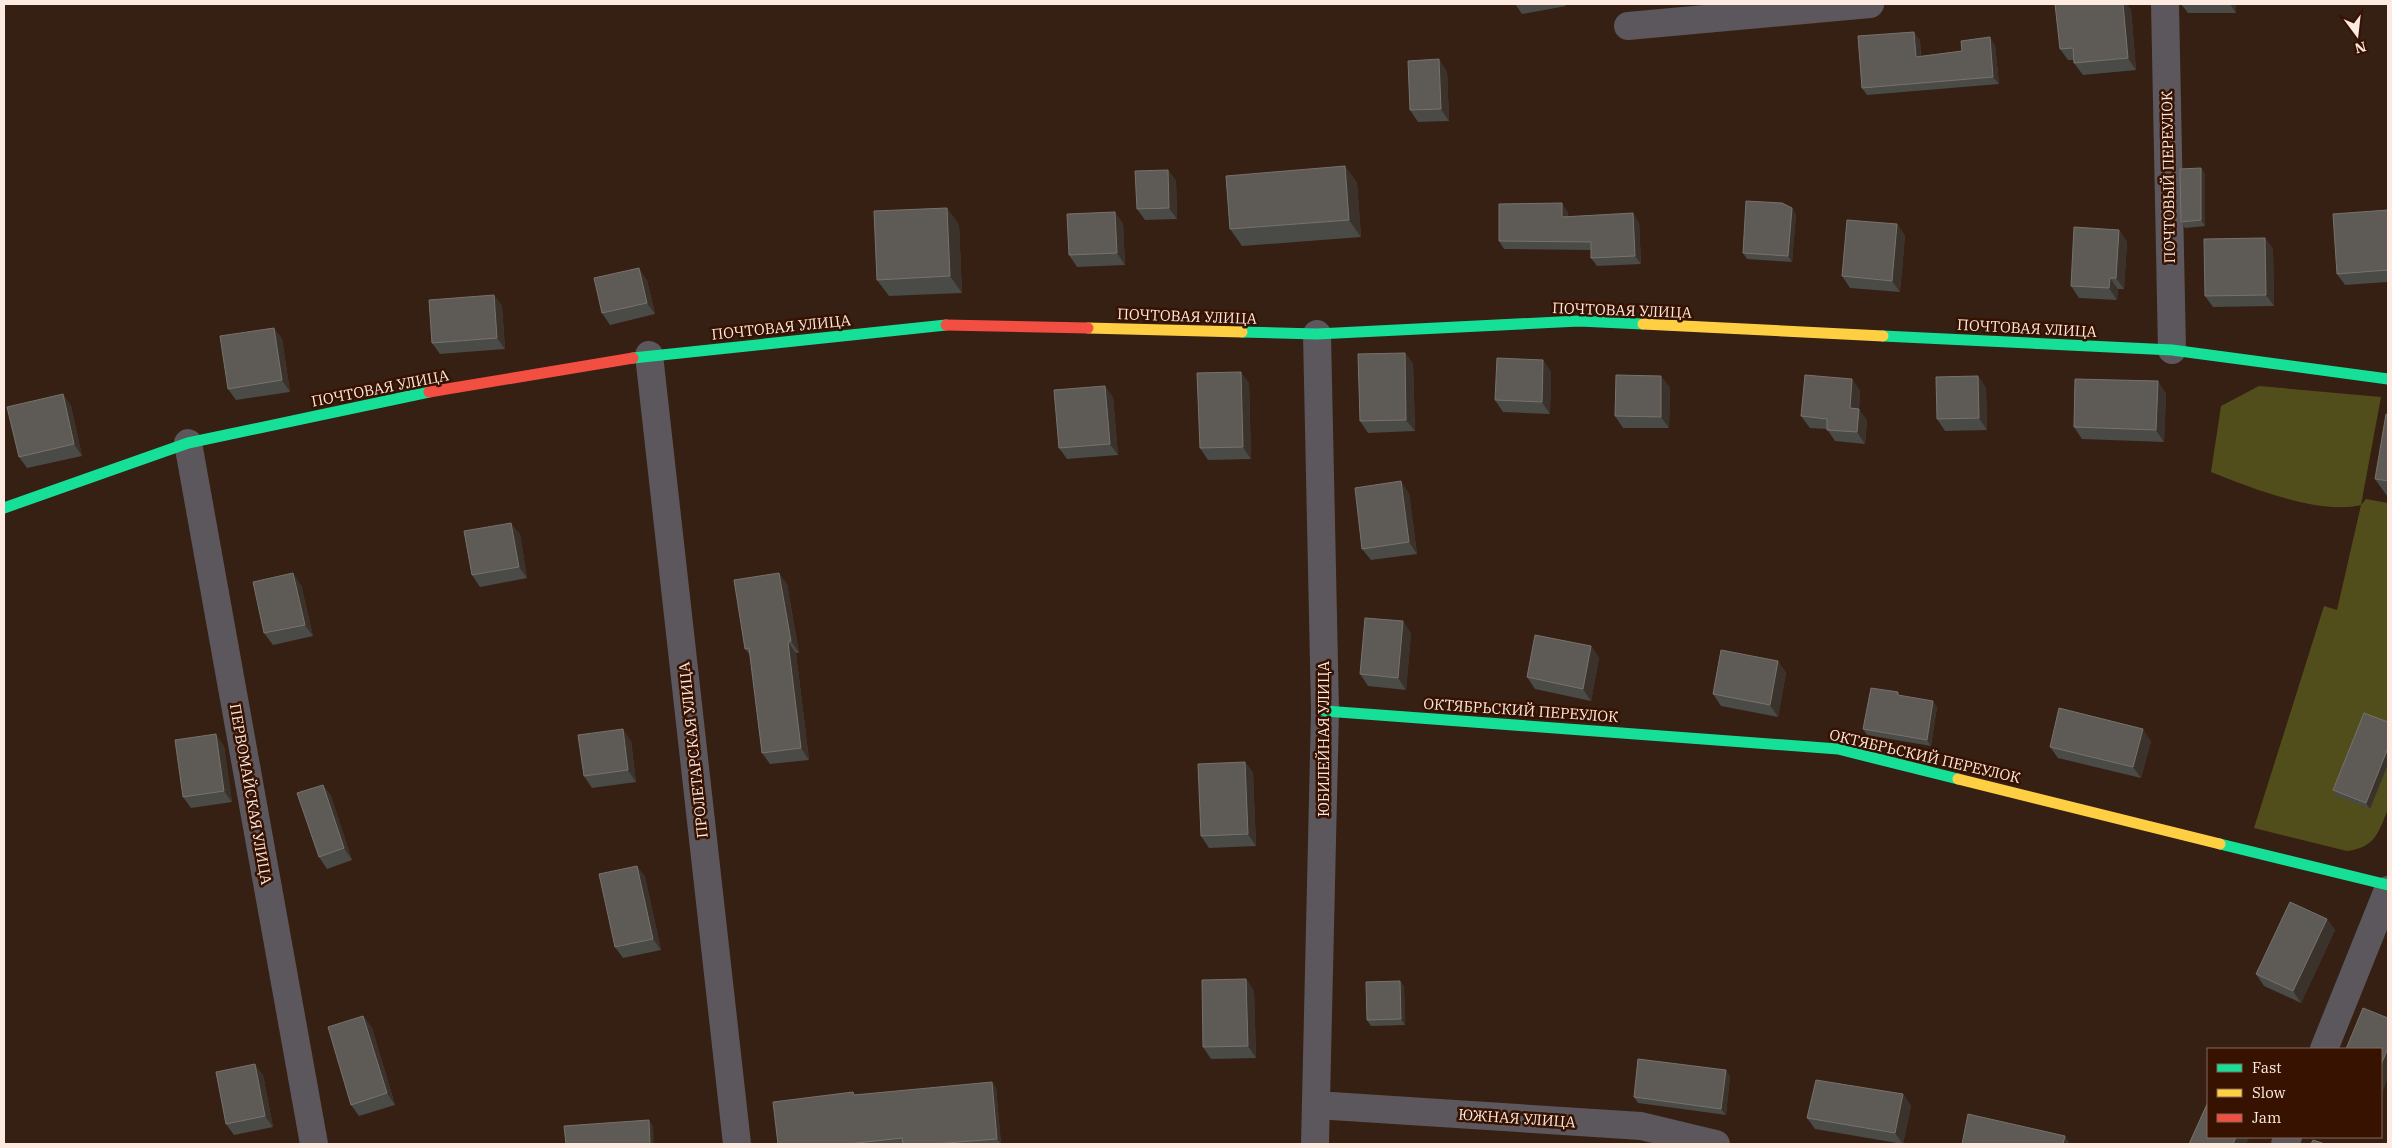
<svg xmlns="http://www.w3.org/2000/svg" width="2392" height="1148" font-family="'IBM Plex Serif',serif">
	<rect width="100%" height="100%" fill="#352013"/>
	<path fill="#514e1b" d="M 2259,386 L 2381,397 L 2361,505 L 2366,499 L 2388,503 L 2388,809 C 2378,833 2376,847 2347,851 L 2254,828 L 2324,606 L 2337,610 L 2361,505 C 2317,515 2252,488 2211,472 L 2221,406 Z"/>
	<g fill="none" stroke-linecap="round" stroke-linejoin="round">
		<path stroke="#5b575c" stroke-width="28" d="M 2165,4 L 2172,350
			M 1628,26 L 1870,4
			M 649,355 L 737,1144
			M 188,443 L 314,1144
			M 2324,1049 L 2388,890
			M 1316,1105 L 1641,1126 L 1716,1144
			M 1315,1144 L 1325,711 L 1317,334
			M 2285,1144 L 2288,1137"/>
		<path stroke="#16e098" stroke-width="11" d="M 1242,332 L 1317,334 L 1579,321 L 1643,324
			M 1883,336 L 2172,350 L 2388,379
			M 633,358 L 946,325
			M 4,508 L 188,443 L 429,392
			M 1325,711 L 1838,749 L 1958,779
			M 2220,844 L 2388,885"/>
		<path stroke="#ffcf43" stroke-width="11" d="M 1643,324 L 1883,336
			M 1088,328 L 1242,332
			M 1958,779 L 2220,844"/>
		<path stroke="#f24e42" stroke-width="11" d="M 946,325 L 1088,328
			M 429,392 L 633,358"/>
	</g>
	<path fill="#4a4a47" d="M 1515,4 L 1565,4 L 1566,6 L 1522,14 Z
		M 2181,4 L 2236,4 L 2236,13 L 2188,13 Z
		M 2131,9 L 2136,70 L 2083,75 L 2074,63 L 2074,60 L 2068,60 L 2060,49 Z
		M 1920,40 L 1921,56 L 1962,51 L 1995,45 L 1999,84 L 1867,95 L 1862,88 Z
		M 1447,71 L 1449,121 L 1418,122 L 1410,110 Z
		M 1345,166 L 1357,183 L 1361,237 L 1242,246 L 1230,229 Z
		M 2201,168 L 2205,174 L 2205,226 L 2185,228 L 2181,222 Z
		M 1168,170 L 1176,181 L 1177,219 L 1145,220 L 1137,209 Z
		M 947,208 L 959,225 L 962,293 L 889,296 L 877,280 Z
		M 2388,210 L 2388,282 L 2345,285 L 2337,274 Z
		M 1568,212 L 1568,217 L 1639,222 L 1641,264 L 1597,266 L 1591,258 L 1591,250 L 1504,249 L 1499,241 Z
		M 1796,214 L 1792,262 L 1747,259 L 1743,253 Z
		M 1123,223 L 1125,265 L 1077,267 L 1069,255 Z
		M 1897,224 L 1905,236 L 1900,292 L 1850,288 L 1842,276 Z
		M 2119,230 L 2127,242 L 2124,289 L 2118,289 L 2117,300 L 2079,298 L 2071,286 Z
		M 2265,238 L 2273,249 L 2274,306 L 2213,307 L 2205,296 Z
		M 647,280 L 655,314 L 610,325 L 602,313 Z
		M 494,295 L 502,306 L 505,349 L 440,354 L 432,343 Z
		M 274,328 L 282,339 L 290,392 L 236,400 L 228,389 Z
		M 1405,353 L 1413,364 L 1415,431 L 1368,433 L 1360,421 Z
		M 1543,360 L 1551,372 L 1550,414 L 1503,412 L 1495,400 Z
		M 1978,376 L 1986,388 L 1987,430 L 1945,431 L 1937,419 Z
		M 1852,379 L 1860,391 L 1859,409 L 1867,421 L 1865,444 L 1835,441 L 1827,429 L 1810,428 L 1801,416 Z
		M 1249,383 L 1251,459 L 1208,460 L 1200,448 Z
		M 1670,387 L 1669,428 L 1623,428 L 1615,416 Z
		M 2166,393 L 2164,442 L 2082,439 L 2074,427 Z
		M 63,394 L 71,406 L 82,456 L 27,468 L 19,457 Z
		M 1113,397 L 1118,455 L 1067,459 L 1059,448 Z
		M 2375,479 L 2388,481 L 2388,496 L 2387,496 Z
		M 1409,493 L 1417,554 L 1371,560 L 1362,549 Z
		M 520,534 L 527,578 L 480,587 L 472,575 Z
		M 787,584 L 799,653 L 796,653 L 809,760 L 770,764 L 762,753 L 750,655 L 745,649 Z
		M 301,585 L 313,636 L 273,645 L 264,633 Z
		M 1411,633 L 1406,690 L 1368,686 L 1360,674 Z
		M 1591,646 L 1599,658 L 1591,701 L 1535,689 L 1527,677 Z
		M 1778,661 L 1786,673 L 1778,717 L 1721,706 L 1713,694 Z
		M 1901,696 L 1937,707 L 1931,746 L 1867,735 L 1863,729 Z
		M 2364,713 L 2370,809 L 2337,796 L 2333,790 Z
		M 631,741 L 636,782 L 592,788 L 584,776 Z
		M 2151,741 L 2141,778 L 2058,758 L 2050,747 Z
		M 224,746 L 232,802 L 191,808 L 183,797 Z
		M 1245,762 L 1253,773 L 1256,846 L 1209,848 L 1201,836 Z
		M 323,785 L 331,796 L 352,860 L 327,869 L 319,857 Z
		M 637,866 L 645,877 L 661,950 L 623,958 L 615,947 Z
		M 2327,919 L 2335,930 L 2301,1003 L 2264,986 L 2256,974 Z
		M 1246,979 L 1254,991 L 1256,1058 L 1211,1059 L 1203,1047 Z
		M 1400,981 L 1404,987 L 1405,1025 L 1371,1026 L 1367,1020 Z
		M 363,1016 L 372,1028 L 395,1105 L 359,1116 L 351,1105 Z
		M 263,1075 L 273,1127 L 234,1135 L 226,1124 Z
		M 1730,1076 L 1726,1115 L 1638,1103 L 1634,1097 Z
		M 996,1087 L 1001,1144 L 778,1144 L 855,1095 Z
		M 1903,1094 L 1911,1106 L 1903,1144 L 1815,1129 L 1807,1118 Z"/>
	<path fill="#3a322b" d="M 2123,4 L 2127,4 L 2131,9 L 2136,70 L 2128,58 Z
		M 2230,4 L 2236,4 L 2236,13 Z
		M 1914,32 L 1920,40 L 1921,64 L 1916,57 Z
		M 1990,37 L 1995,45 L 1999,84 L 1993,77 Z
		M 1439,59 L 1447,71 L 1449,121 L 1441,109 Z
		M 1345,166 L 1357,183 L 1361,237 L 1349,220 Z
		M 2201,168 L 2205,174 L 2205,226 L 2201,220 Z
		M 1168,170 L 1176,181 L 1177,219 L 1169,208 Z
		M 1562,203 L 1568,212 L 1568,225 L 1562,217 Z
		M 947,208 L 959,225 L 962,293 L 950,276 Z
		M 1792,208 L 1796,214 L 1792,262 L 1788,256 Z
		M 1115,212 L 1123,223 L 1125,265 L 1117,253 Z
		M 1633,213 L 1639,222 L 1641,264 L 1635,256 Z
		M 1897,224 L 1905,236 L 1900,292 L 1892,281 Z
		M 2119,230 L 2127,242 L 2124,289 L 2116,278 Z
		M 2265,238 L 2273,249 L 2274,306 L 2266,295 Z
		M 639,268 L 647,280 L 655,314 L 647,303 Z
		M 2110,278 L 2118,289 L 2117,300 L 2109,288 Z
		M 494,295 L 502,306 L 505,349 L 497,338 Z
		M 274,328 L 282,339 L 290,392 L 282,380 Z
		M 1405,353 L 1413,364 L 1415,431 L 1406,420 Z
		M 1543,360 L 1551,372 L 1550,414 L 1542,402 Z
		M 1241,372 L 1249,383 L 1251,459 L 1243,447 Z
		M 1661,376 L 1670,387 L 1669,428 L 1661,417 Z
		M 1978,376 L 1986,388 L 1987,430 L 1979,418 Z
		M 1852,379 L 1860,391 L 1859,409 L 1867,421 L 1865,444 L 1857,432 L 1850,408 Z
		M 2158,381 L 2166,393 L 2164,442 L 2156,430 Z
		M 1105,386 L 1113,397 L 1118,455 L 1110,444 Z
		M 63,394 L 71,406 L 82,456 L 74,444 Z
		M 1401,481 L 1409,493 L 1417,554 L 1409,542 Z
		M 511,523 L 520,534 L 527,578 L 519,567 Z
		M 293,573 L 301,585 L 313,636 L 305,625 Z
		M 779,573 L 787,584 L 799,653 L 791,641 Z
		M 1403,621 L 1411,633 L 1406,690 L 1398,678 Z
		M 788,642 L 796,653 L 809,760 L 801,748 Z
		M 1591,646 L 1599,658 L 1591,701 L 1583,689 Z
		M 1778,661 L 1786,673 L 1778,717 L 1770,705 Z
		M 1933,701 L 1937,707 L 1931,746 L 1927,740 Z
		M 623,729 L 631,741 L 636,782 L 628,770 Z
		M 2143,729 L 2151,741 L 2141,778 L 2133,767 Z
		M 216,734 L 224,746 L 232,802 L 224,791 Z
		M 2388,748 L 2388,764 L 2370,809 L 2366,803 Z
		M 1245,762 L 1253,773 L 1256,846 L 1248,834 Z
		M 323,785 L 331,796 L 352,860 L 344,848 Z
		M 637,866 L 645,877 L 661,950 L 653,939 Z
		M 2327,919 L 2335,930 L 2301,1003 L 2293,991 Z
		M 1246,979 L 1254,991 L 1256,1058 L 1248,1046 Z
		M 1400,981 L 1404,987 L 1405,1025 L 1401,1019 Z
		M 363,1016 L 372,1028 L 395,1105 L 387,1093 Z
		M 2388,1048 L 2388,1078 L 2381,1096 L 2381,1065 Z
		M 255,1064 L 263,1075 L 273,1127 L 265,1116 Z
		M 1726,1070 L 1730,1076 L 1726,1115 L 1721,1109 Z
		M 992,1082 L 996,1087 L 1001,1144 L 997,1139 Z
		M 1903,1094 L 1911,1106 L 1903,1144 L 1895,1133 Z
		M 649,1120 L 653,1126 L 654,1144 L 650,1144 Z
		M 2065,1136 L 2069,1142 L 2068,1144 L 2063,1144 Z
		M 2236,1137 L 2250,1137 L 2246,1144 L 2233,1144 Z"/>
	<path fill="#5e5b57" stroke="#77726c" d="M 2055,4 L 2123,4 L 2128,58 L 2074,63 L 2073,48 L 2060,49 Z
		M 1914,32 L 1916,57 L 1962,51 L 1961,41 L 1990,37 L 1993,77 L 1862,88 L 1858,36 Z
		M 1439,59 L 1441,109 L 1410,110 L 1408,61 Z
		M 1345,166 L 1349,220 L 1230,229 L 1226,176 Z
		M 2201,168 L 2201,220 L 2181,222 L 2180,169 Z
		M 1168,170 L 1169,208 L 1137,209 L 1135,171 Z
		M 1746,201 L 1782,203 L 1792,208 L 1788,256 L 1743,253 Z
		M 1562,203 L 1562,217 L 1633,213 L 1635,256 L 1591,258 L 1591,242 L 1499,241 L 1499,204 Z
		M 947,208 L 950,276 L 877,280 L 874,211 Z
		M 2388,210 L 2388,270 L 2337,274 L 2333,214 Z
		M 1115,212 L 1117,253 L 1069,255 L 1067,214 Z
		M 1847,220 L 1897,224 L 1892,281 L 1842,276 Z
		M 2074,227 L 2119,230 L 2116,278 L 2110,278 L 2109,288 L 2071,286 Z
		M 2265,238 L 2266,295 L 2205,296 L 2204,239 Z
		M 639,268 L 647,303 L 602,313 L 594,278 Z
		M 494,295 L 497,338 L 432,343 L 429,300 Z
		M 274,328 L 282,380 L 228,389 L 220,336 Z
		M 1405,353 L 1406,420 L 1360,421 L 1358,354 Z
		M 1497,358 L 1543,360 L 1542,402 L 1495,400 Z
		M 1241,372 L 1243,447 L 1200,448 L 1197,373 Z
		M 1616,375 L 1661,376 L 1661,417 L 1615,416 Z
		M 1805,375 L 1852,379 L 1850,408 L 1859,409 L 1857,432 L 1827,430 L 1827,419 L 1801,416 Z
		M 1978,376 L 1979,418 L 1937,419 L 1936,377 Z
		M 2075,379 L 2158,381 L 2156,430 L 2074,427 Z
		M 1105,386 L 1110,444 L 1059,448 L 1054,390 Z
		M 63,394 L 74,444 L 19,457 L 7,407 Z
		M 2386,414 L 2388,415 L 2388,481 L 2375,479 Z
		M 1401,481 L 1409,542 L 1362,549 L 1355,488 Z
		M 511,523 L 519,567 L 472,575 L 464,531 Z
		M 293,573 L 305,625 L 264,633 L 253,582 Z
		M 779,573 L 791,641 L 788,642 L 801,748 L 762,753 L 749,648 L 745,649 L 734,580 Z
		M 1365,618 L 1403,621 L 1398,678 L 1360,674 Z
		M 1535,635 L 1591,646 L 1583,689 L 1527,677 Z
		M 1721,650 L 1778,661 L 1770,705 L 1713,694 Z
		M 1871,688 L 1898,692 L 1898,695 L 1933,701 L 1927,740 L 1863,729 Z
		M 2059,708 L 2143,729 L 2133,767 L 2050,747 Z
		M 2364,713 L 2388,722 L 2388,748 L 2366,803 L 2333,790 Z
		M 623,729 L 628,770 L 584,776 L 578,735 Z
		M 216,734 L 224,791 L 183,797 L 175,740 Z
		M 1245,762 L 1248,834 L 1201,836 L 1198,764 Z
		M 323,785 L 344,848 L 319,857 L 297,793 Z
		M 637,866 L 653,939 L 615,947 L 599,874 Z
		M 2290,902 L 2327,919 L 2293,991 L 2256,974 Z
		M 1246,979 L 1248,1046 L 1203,1047 L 1202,980 Z
		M 1400,981 L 1401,1019 L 1367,1020 L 1366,982 Z
		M 2363,1008 L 2388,1018 L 2388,1048 L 2381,1065 L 2381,1049 L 2346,1049 Z
		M 363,1016 L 387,1093 L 351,1105 L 328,1027 Z
		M 1638,1059 L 1726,1070 L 1721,1109 L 1634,1097 Z
		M 255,1064 L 265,1116 L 226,1124 L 216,1072 Z
		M 1816,1080 L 1903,1094 L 1895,1133 L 1807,1118 Z
		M 992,1082 L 997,1139 L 934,1144 L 903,1144 L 902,1138 L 848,1144 L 778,1144 L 773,1102 L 853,1092 L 854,1095 Z
		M 2208,1102 L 2208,1137 L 2236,1137 L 2233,1144 L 2189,1144 Z
		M 1968,1114 L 2065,1136 L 2063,1144 L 1962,1144 Z
		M 649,1120 L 650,1144 L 566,1144 L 564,1126 Z
		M 2313,1140 L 2325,1144 L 2311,1144 Z"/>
	<g text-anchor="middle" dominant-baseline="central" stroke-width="5" stroke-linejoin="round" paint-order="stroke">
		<g font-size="15" fill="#fdeae0" stroke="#371200">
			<text transform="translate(2168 177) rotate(-91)">ПОЧТОВЫЙ ПЕРЕУЛОК</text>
			<text transform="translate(1622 310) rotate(2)">ПОЧТОВАЯ УЛИЦА</text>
			<text transform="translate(1187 316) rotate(2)">ПОЧТОВАЯ УЛИЦА</text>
			<text transform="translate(781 327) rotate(-6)">ПОЧТОВАЯ УЛИЦА</text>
			<text transform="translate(2027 328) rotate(3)">ПОЧТОВАЯ УЛИЦА</text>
			<text transform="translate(380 388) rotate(-11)">ПОЧТОВАЯ УЛИЦА</text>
			<text transform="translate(1521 710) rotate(4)">ОКТЯБРЬСКИЙ ПЕРЕУЛОК</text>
			<text transform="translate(1323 739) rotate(-90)">ЮБИЛЕЙНАЯ УЛИЦА</text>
			<text transform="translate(693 750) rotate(-96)">ПРОЛЕТАРСКАЯ УЛИЦА</text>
			<text transform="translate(1925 756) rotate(13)">ОКТЯБРЬСКИЙ ПЕРЕУЛОК</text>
			<text transform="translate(251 794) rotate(80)">ПЕРВОМАЙСКАЯ УЛИЦА</text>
			<text transform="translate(1517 1118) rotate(4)">ЮЖНАЯ УЛИЦА</text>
		</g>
	</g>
	<rect width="2392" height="1148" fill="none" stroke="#fdeae0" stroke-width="10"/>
	<rect x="2207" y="1048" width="175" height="90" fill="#371200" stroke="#86685a"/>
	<rect x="2217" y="1064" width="25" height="8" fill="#16e098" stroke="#86685a"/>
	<text x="2252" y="1073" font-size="15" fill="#fdeae0">Fast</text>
	<rect x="2217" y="1089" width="25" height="8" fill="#ffcf43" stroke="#86685a"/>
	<text x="2252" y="1098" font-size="15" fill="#fdeae0">Slow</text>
	<rect x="2217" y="1114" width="25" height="8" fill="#f24e42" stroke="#86685a"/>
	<text x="2252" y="1123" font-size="15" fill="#fdeae0">Jam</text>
	<g transform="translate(2357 35) rotate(165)" stroke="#371200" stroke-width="4" paint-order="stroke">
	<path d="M0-4L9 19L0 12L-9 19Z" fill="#fdeae0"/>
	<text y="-8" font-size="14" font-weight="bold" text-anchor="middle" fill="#fdeae0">N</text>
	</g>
</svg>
